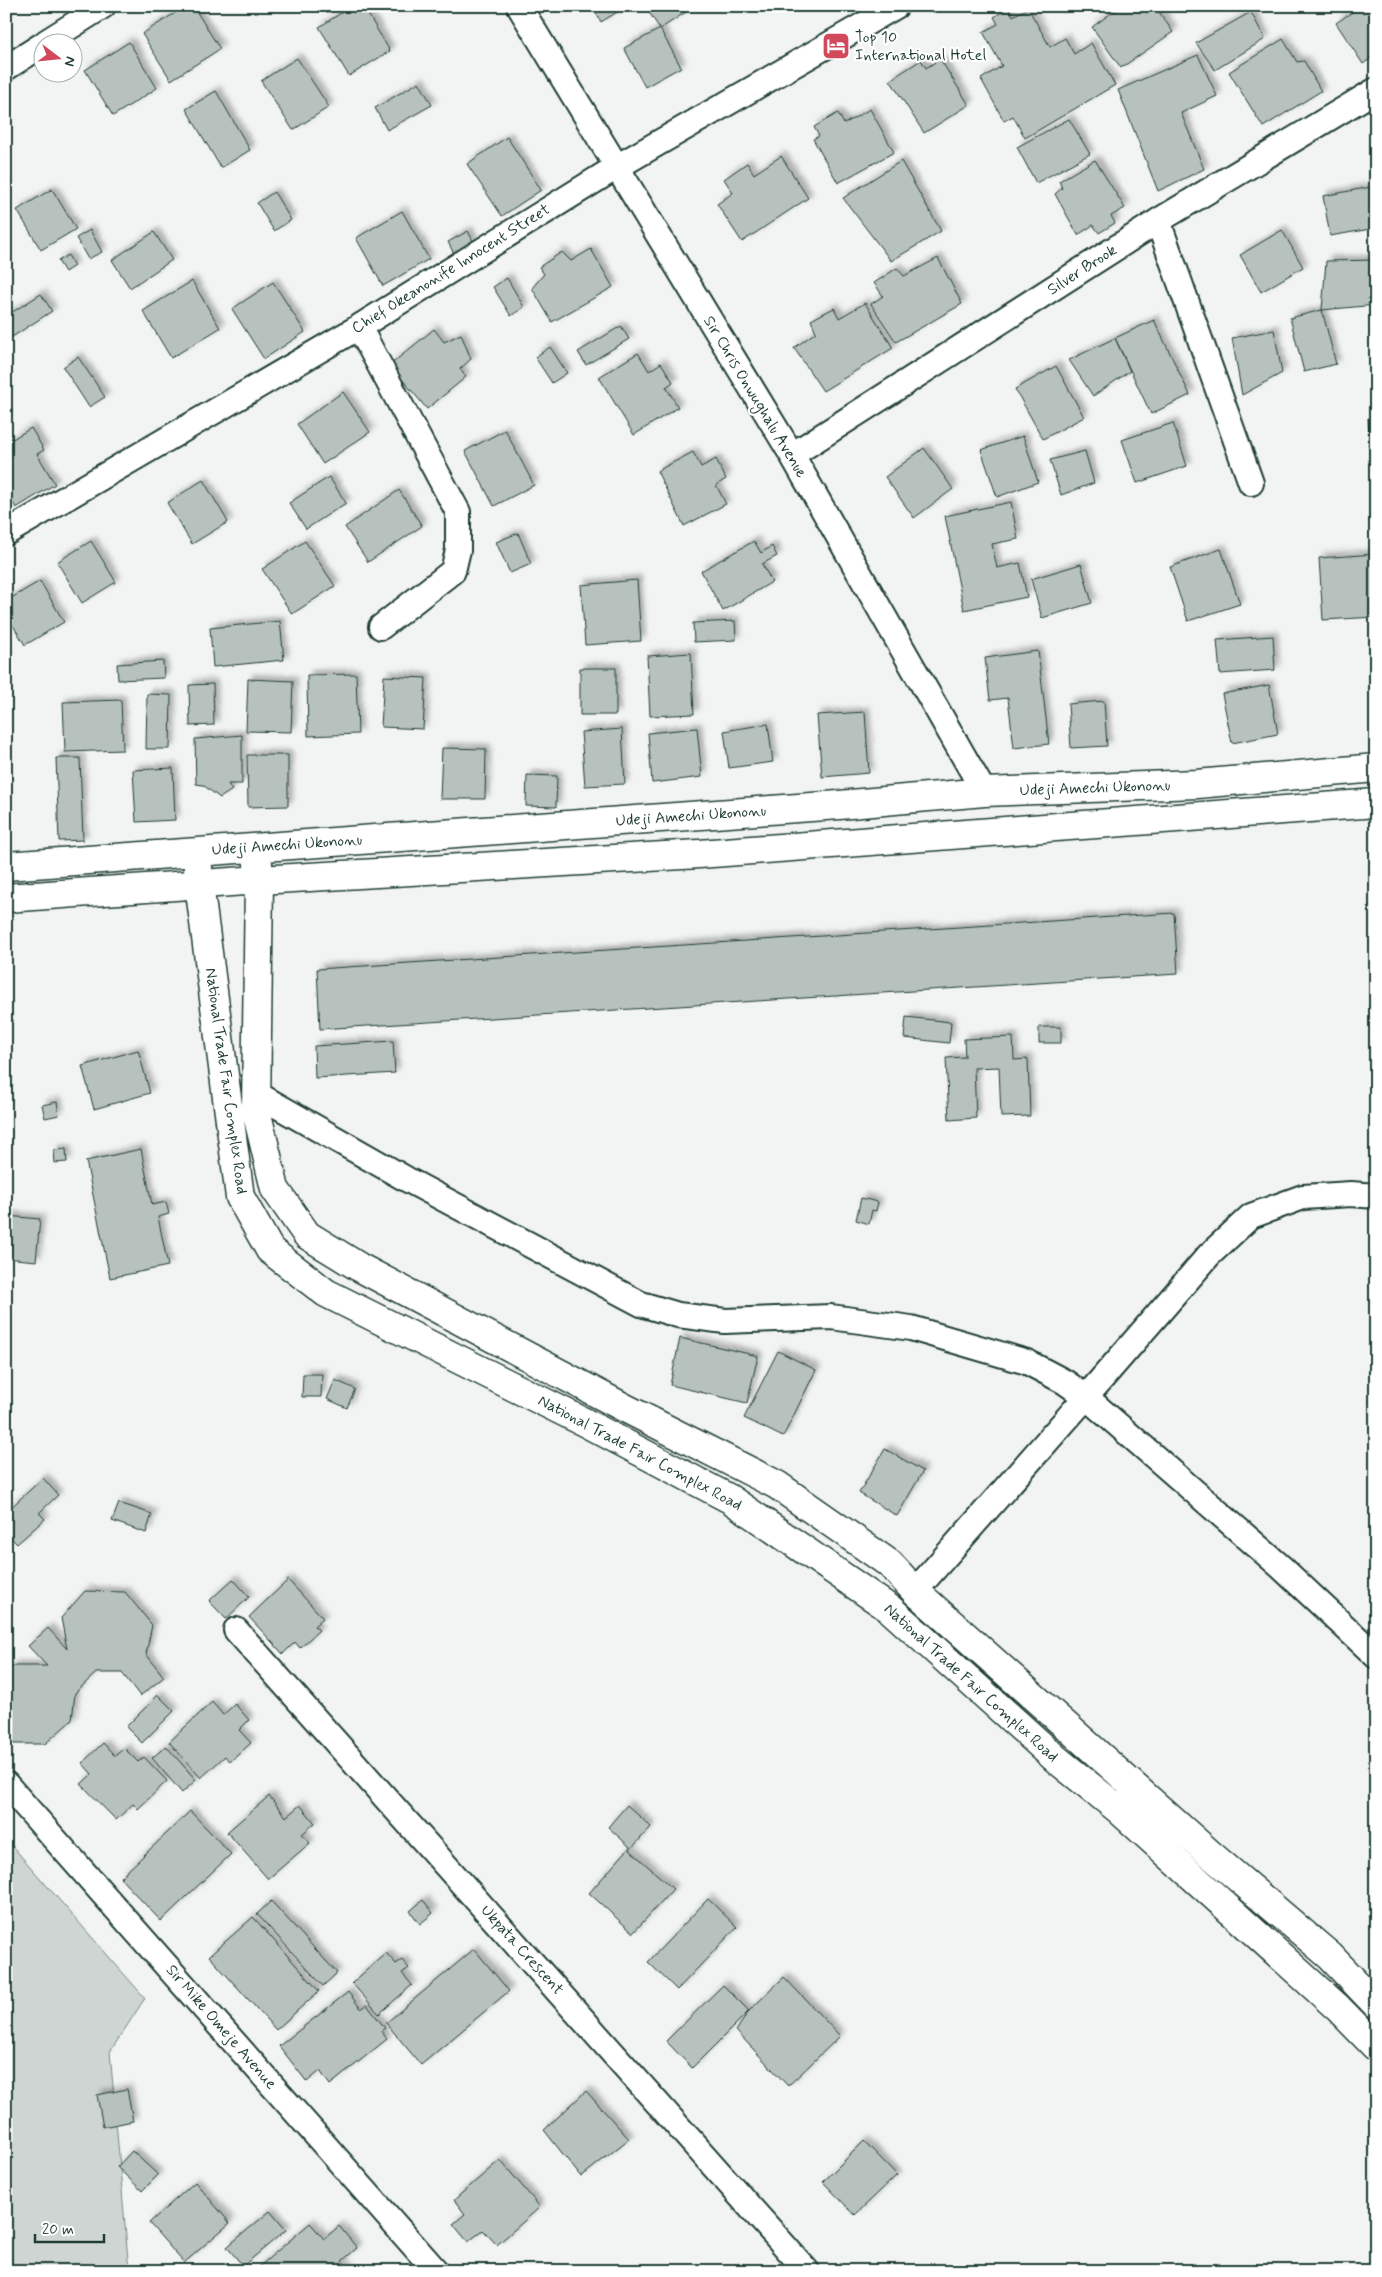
<svg xmlns="http://www.w3.org/2000/svg" width="1382" height="2277" font-family="Mynerve,sans-serif">
	<defs>
		<filter id="shadow"><feDropShadow dx="4.5" dy="-4.5" stdDeviation="2.5" flood-color="#0004"/></filter>
	</defs>
	<rect width="100%" height="100%" fill="#f2f3f3"/>
	<filter id="ink" filterUnits="userSpaceOnUse"><feTurbulence type="fractalNoise" baseFrequency=".02" numOctaves="2"/><feDisplacementMap in="SourceGraphic" scale="10" xChannelSelector="R" yChannelSelector="G"/><feConvolveMatrix kernelMatrix="1 2 1 2 8 2 1 2 1" color-interpolation-filters="sRGB"/></filter>
	<g filter="url(#ink)">
		<path fill="#ced5d3" stroke="#768984" d="M 6,1839 L 145,1998 L 110,2052 L 129,2271 L 6,2271 Z"/>
		<path fill="#b7c1bd" stroke="#1f3d34" filter="url(#shadow)" d="M 186,6 L 193,6 L 220,49 L 171,80 L 142,34 Z
			M 352,6 L 363,6 L 390,51 L 349,76 L 319,27 Z
			M 592,6 L 627,6 L 601,22 Z
			M 645,6 L 695,6 L 660,29 Z
			M 1121,6 L 1155,6 L 1173,32 L 1121,68 L 1092,27 Z
			M 1361,6 L 1376,6 L 1376,59 L 1374,56 L 1363,64 L 1336,23 Z
			M 1008,8 L 1013,16 L 1028,8 L 1050,47 L 1065,38 L 1074,54 L 1091,43 L 1115,85 L 1025,138 L 1013,116 L 1004,121 L 981,79 L 1002,66 L 983,32 L 998,24 L 994,17 Z
			M 1251,12 L 1265,39 L 1215,70 L 1196,43 Z
			M 660,29 L 681,67 L 645,87 L 624,48 Z
			M 1283,39 L 1297,62 L 1304,61 L 1321,91 L 1263,127 L 1229,72 Z
			M 129,42 L 157,88 L 113,116 L 85,70 Z
			M 1198,55 L 1217,96 L 1181,113 L 1204,169 L 1158,191 L 1118,90 Z
			M 297,58 L 329,107 L 293,130 L 261,81 Z
			M 940,59 L 969,105 L 924,133 L 890,80 L 921,60 L 926,68 Z
			M 419,82 L 432,105 L 387,130 L 375,108 Z
			M 216,91 L 250,150 L 221,168 L 186,109 Z
			M 870,109 L 894,152 L 838,183 L 813,139 L 819,136 L 814,127 L 838,113 L 844,124 Z
			M 1069,119 L 1090,154 L 1036,183 L 1017,147 Z
			M 507,137 L 541,190 L 502,216 L 467,164 Z
			M 781,156 L 808,198 L 742,242 L 717,204 L 733,193 L 724,179 L 747,163 L 754,174 Z
			M 1095,160 L 1125,208 L 1111,216 L 1115,223 L 1099,233 L 1093,225 L 1078,235 L 1055,194 L 1062,188 L 1059,181 Z
			M 901,161 L 941,231 L 891,261 L 843,198 Z
			M 1376,186 L 1376,228 L 1330,236 L 1323,196 Z
			M 52,189 L 76,229 L 41,250 L 17,210 Z
			M 274,192 L 291,220 L 274,231 L 257,203 Z
			M 402,211 L 429,259 L 383,286 L 356,238 Z
			M 90,230 L 102,252 L 88,259 L 76,238 Z
			M 1282,230 L 1303,267 L 1261,292 L 1240,255 Z
			M 468,231 L 474,243 L 454,254 L 448,242 Z
			M 154,232 L 172,260 L 130,288 L 112,260 Z
			M 591,249 L 613,287 L 552,322 L 532,288 L 544,274 L 539,267 L 562,252 L 571,261 Z
			M 68,255 L 74,266 L 65,272 L 58,261 Z
			M 938,258 L 962,304 L 896,342 L 871,304 L 883,296 L 874,283 L 897,268 L 904,276 Z
			M 1376,260 L 1376,305 L 1322,310 L 1326,261 Z
			M 507,278 L 524,307 L 511,316 L 493,287 Z
			M 192,281 L 220,328 L 171,358 L 143,311 Z
			M 273,282 L 305,332 L 264,359 L 232,309 Z
			M 41,294 L 52,311 L 6,341 L 6,316 Z
			M 865,303 L 893,348 L 823,391 L 794,348 L 816,332 L 811,320 L 834,308 L 839,318 Z
			M 1322,310 L 1336,364 L 1304,372 L 1290,318 Z
			M 1154,320 L 1190,395 L 1151,414 L 1115,338 Z
			M 621,326 L 629,339 L 586,365 L 578,352 Z
			M 434,329 L 444,342 L 461,334 L 471,359 L 460,369 L 466,377 L 427,409 L 390,365 Z
			M 1274,330 L 1282,373 L 1242,395 L 1232,338 Z
			M 1115,338 L 1130,371 L 1093,396 L 1069,360 Z
			M 550,347 L 567,373 L 552,383 L 535,357 Z
			M 638,353 L 649,371 L 661,363 L 673,382 L 666,387 L 678,407 L 634,435 L 599,377 Z
			M 78,357 L 105,397 L 89,407 L 63,367 Z
			M 1056,366 L 1084,417 L 1043,439 L 1015,389 Z
			M 343,392 L 370,432 L 323,464 L 297,424 Z
			M 1376,417 L 1376,457 L 1370,457 L 1368,418 Z
			M 1173,423 L 1187,466 L 1137,483 L 1122,440 Z
			M 31,428 L 44,450 L 37,454 L 55,484 L 16,508 L 6,492 L 6,443 Z
			M 505,430 L 534,485 L 494,506 L 465,451 Z
			M 1023,436 L 1038,482 L 997,497 L 981,450 Z
			M 924,448 L 953,489 L 914,518 L 885,477 Z
			M 1085,451 L 1094,483 L 1061,495 L 1050,460 Z
			M 693,452 L 701,467 L 716,459 L 726,479 L 716,485 L 726,504 L 684,526 L 657,471 Z
			M 329,477 L 346,503 L 306,529 L 289,503 Z
			M 203,480 L 228,522 L 192,544 L 167,503 Z
			M 399,490 L 422,526 L 368,562 L 345,527 Z
			M 1011,502 L 1018,539 L 992,544 L 997,568 L 1020,563 L 1027,597 L 964,610 L 945,516 Z
			M 518,533 L 531,564 L 510,573 L 496,542 Z
			M 91,541 L 116,582 L 82,603 L 57,562 Z
			M 305,541 L 335,586 L 292,614 L 262,569 Z
			M 754,541 L 761,553 L 772,546 L 777,556 L 762,564 L 772,582 L 723,611 L 701,571 Z
			M 1221,549 L 1240,604 L 1188,621 L 1170,567 Z
			M 1376,554 L 1376,617 L 1323,620 L 1319,558 Z
			M 1081,564 L 1092,603 L 1042,618 L 1031,579 Z
			M 637,580 L 641,641 L 585,645 L 581,585 Z
			M 40,581 L 64,622 L 25,645 L 6,614 L 6,601 Z
			M 280,621 L 284,660 L 213,667 L 210,628 Z
			M 735,621 L 736,640 L 694,642 L 693,623 Z
			M 1273,636 L 1275,670 L 1220,674 L 1217,640 Z
			M 1038,651 L 1049,744 L 1014,748 L 1008,698 L 990,700 L 985,658 Z
			M 691,653 L 694,714 L 650,716 L 647,656 Z
			M 163,661 L 164,678 L 118,680 L 117,664 Z
			M 580,668 L 616,668 L 616,715 L 580,715 Z
			M 356,674 L 358,734 L 308,736 L 307,675 Z
			M 384,676 L 426,678 L 423,729 L 381,727 Z
			M 248,679 L 293,681 L 291,732 L 246,731 Z
			M 213,684 L 214,725 L 190,726 L 189,685 Z
			M 1269,685 L 1278,734 L 1232,743 L 1222,694 Z
			M 147,694 L 171,695 L 170,749 L 146,749 Z
			M 121,700 L 123,750 L 65,752 L 63,702 Z
			M 1104,701 L 1107,746 L 1071,748 L 1068,704 Z
			M 865,712 L 869,773 L 822,777 L 817,715 Z
			M 768,724 L 773,762 L 729,768 L 724,731 Z
			M 697,728 L 702,777 L 652,783 L 648,733 Z
			M 622,729 L 625,784 L 585,786 L 581,732 Z
			M 242,735 L 242,784 L 228,784 L 232,790 L 220,798 L 203,785 L 196,784 L 195,739 Z
			M 442,748 L 486,749 L 485,799 L 440,799 Z
			M 247,755 L 288,755 L 288,806 L 248,807 Z
			M 56,758 L 80,758 L 83,840 L 59,841 Z
			M 173,768 L 175,820 L 136,822 L 133,770 Z
			M 527,775 L 557,776 L 556,807 L 526,806 Z
			M 1174,913 L 1178,974 L 320,1029 L 317,969 Z
			M 906,1017 L 951,1022 L 949,1043 L 904,1038 Z
			M 1039,1027 L 1061,1027 L 1061,1043 L 1039,1043 Z
			M 1013,1037 L 1014,1060 L 1028,1059 L 1030,1116 L 1001,1117 L 999,1067 L 974,1068 L 976,1118 L 949,1120 L 946,1058 L 965,1057 L 964,1039 Z
			M 393,1041 L 395,1073 L 315,1078 L 314,1046 Z
			M 138,1050 L 150,1093 L 94,1109 L 82,1066 Z
			M 57,1102 L 59,1115 L 45,1118 L 42,1105 Z
			M 66,1149 L 67,1162 L 55,1163 L 54,1150 Z
			M 141,1149 L 152,1205 L 166,1202 L 169,1214 L 158,1217 L 168,1266 L 110,1278 L 86,1161 Z
			M 861,1198 L 878,1202 L 876,1211 L 872,1210 L 869,1224 L 856,1220 Z
			M 6,1216 L 40,1219 L 36,1261 L 6,1258 Z
			M 680,1338 L 758,1356 L 747,1403 L 670,1385 Z
			M 778,1351 L 816,1370 L 783,1437 L 744,1418 Z
			M 303,1374 L 322,1374 L 321,1397 L 302,1397 Z
			M 335,1380 L 355,1389 L 347,1408 L 327,1399 Z
			M 885,1449 L 923,1471 L 897,1516 L 859,1493 Z
			M 43,1478 L 58,1495 L 39,1513 L 45,1519 L 17,1544 L 6,1533 L 6,1512 Z
			M 119,1503 L 152,1514 L 146,1533 L 112,1521 Z
			M 233,1579 L 249,1597 L 226,1619 L 209,1601 Z
			M 288,1580 L 323,1618 L 314,1626 L 319,1630 L 300,1648 L 295,1642 L 283,1654 L 249,1617 Z
			M 85,1591 L 125,1592 L 152,1625 L 146,1654 L 164,1677 L 140,1696 L 122,1673 L 96,1673 L 75,1693 L 72,1720 L 45,1744 L 14,1744 L 6,1736 L 6,1672 L 13,1666 L 47,1666 L 28,1646 L 48,1628 L 67,1649 L 61,1618 Z
			M 158,1695 L 174,1711 L 142,1743 L 126,1727 Z
			M 212,1702 L 223,1715 L 235,1704 L 249,1720 L 239,1730 L 251,1743 L 230,1762 L 225,1756 L 201,1778 L 169,1742 Z
			M 103,1743 L 115,1756 L 124,1748 L 138,1762 L 144,1757 L 167,1781 L 138,1809 L 133,1804 L 116,1820 L 81,1784 L 92,1774 L 82,1763 Z
			M 166,1746 L 196,1780 L 182,1793 L 152,1758 Z
			M 269,1796 L 286,1817 L 300,1805 L 315,1823 L 302,1834 L 310,1843 L 268,1879 L 227,1832 Z
			M 627,1805 L 651,1827 L 630,1850 L 673,1889 L 633,1933 L 589,1893 L 630,1847 L 608,1827 Z
			M 190,1811 L 231,1854 L 161,1921 L 120,1878 Z
			M 708,1899 L 737,1927 L 677,1990 L 648,1962 Z
			M 423,1900 L 433,1913 L 420,1924 L 410,1911 Z
			M 271,1901 L 337,1973 L 323,1986 L 257,1914 Z
			M 253,1917 L 319,1991 L 276,2030 L 209,1956 Z
			M 474,1949 L 509,1991 L 421,2065 L 386,2023 Z
			M 386,1953 L 396,1964 L 402,1960 L 409,1968 L 402,1973 L 412,1985 L 379,2014 L 352,1983 Z
			M 784,1977 L 840,2036 L 788,2086 L 736,2031 L 749,2011 Z
			M 723,1985 L 749,2011 L 692,2068 L 666,2041 Z
			M 348,1992 L 361,2009 L 367,2005 L 385,2028 L 381,2031 L 387,2039 L 330,2085 L 320,2071 L 307,2082 L 279,2046 Z
			M 127,2089 L 133,2121 L 103,2127 L 97,2095 Z
			M 586,2091 L 629,2139 L 581,2177 L 544,2130 Z
			M 864,2141 L 897,2175 L 855,2215 L 823,2182 Z
			M 132,2151 L 158,2175 L 142,2191 L 117,2167 Z
			M 500,2160 L 540,2207 L 497,2245 L 483,2230 L 468,2242 L 453,2224 L 465,2214 L 454,2200 Z
			M 195,2182 L 230,2223 L 184,2263 L 149,2223 Z
			M 270,2211 L 286,2230 L 243,2266 L 227,2247 Z
			M 310,2223 L 324,2239 L 339,2226 L 357,2248 L 342,2261 L 350,2271 L 254,2271 Z"/>
		<g fill="none" stroke-linecap="round" stroke-linejoin="round">
			<defs>
				<path id="street" d="M 519,6 L 792,455 L 984,792
					M 46,42 L 103,6
					M 6,68 L 42,45
					M 1158,221 L 1251,483
					M 359,327 L 458,512 L 458,550 L 453,571 L 381,627
					M 792,455 L 1158,221 L 1376,90
					M 6,533 L 359,327 L 615,168 L 896,6
					M 255,1093 L 406,1179 L 641,1304 L 678,1315 L 725,1321 L 831,1317 L 911,1328 L 1027,1362 L 1065,1382 L 1086,1397 L 915,1591
					M 1376,1196 L 1351,1194 L 1303,1197 L 1251,1216 L 1209,1255 L 1086,1397 L 1281,1567 L 1376,1656
					M 236,1630 L 807,2271
					M 6,1784 L 436,2271"/>
				<path id="secondary" d="M 257,848 L 259,880 L 256,1110 L 275,1189 L 307,1235 L 359,1267 L 625,1408 L 777,1485 L 890,1564 L 915,1591 L 1210,1854 L 1330,1956 L 1376,2004
					M 197,852 L 199,884 L 240,1197 L 270,1250 L 326,1293 L 584,1422 L 730,1499 L 890,1609 L 1056,1759 L 1118,1809 L 1338,2008 L 1376,2047
					M 6,866 L 839,805 L 984,792 L 1197,784 L 1376,768
					M 6,898 L 259,880 L 699,854 L 1376,803"/>
			</defs>
			<use href="#street" stroke="#1f3d34" stroke-width="28"/>
			<use href="#secondary" stroke="#1f3d34" stroke-width="31"/>
			<use href="#street" stroke="#fff" stroke-width="24"/>
			<use href="#secondary" stroke="#fff" stroke-width="28"/>
		</g>
	</g>
	<defs>
		<symbol id="hotel-square" viewBox="-11 -11 22 22"><rect x="-9" y="-9" width="18" height="18" rx="4" fill="#d1495b" stroke="#fff"/><path d="M-6-4.5h1.5V1H6V5H4.5V3h-9V5H-6ZM-4 0a1.8 1.8 0 1 1 3.6 0ZM.5 0V-2.5h3Q6-2.5 6 0Z" fill="#fff"/></symbol>
	</defs>
	<g fill-rule="evenodd">
		<use href="#hotel-square" x="820" y="30" width="32" height="32"/>
	</g>
	<g text-anchor="middle" dominant-baseline="central" stroke-width="4.5" stroke-linejoin="round" paint-order="stroke">
		<g font-size="16" fill="#1f3d34" stroke="#fff" text-anchor="start">
			<text x="855" y="37">Top 10<tspan x="855" dy="18">International Hotel</tspan></text>
		</g>
		<g font-size="16" fill="#1f3d34" stroke="#fff">
			<text transform="translate(451 269) rotate(-32)">Chief Okeanonife Innocent Street</text>
			<text transform="translate(1082 270) rotate(-33)">Silver Brook</text>
			<text transform="translate(755 397) rotate(59)">Sir Chris Onwughalu Avenue</text>
			<text transform="translate(1095 788) rotate(-2)">Udeji Amechi Ukononu</text>
			<text transform="translate(691 816) rotate(-4)">Udeji Amechi Ukononu</text>
			<text transform="translate(287 845) rotate(-4)">Udeji Amechi Ukononu</text>
			<text transform="translate(226 1081) rotate(82)">National Trade Fair Complex Road</text>
			<text transform="translate(640 1453) rotate(28)">National Trade Fair Complex Road</text>
			<text transform="translate(971 1683) rotate(42)">National Trade Fair Complex Road</text>
			<text transform="translate(522 1950) rotate(48)">Ukpata Crescent</text>
			<text transform="translate(221 2027) rotate(49)">Sir Mike Omeje Avenue</text>
		</g>
	</g>
	<rect width="1382" height="2277" fill="none" stroke="#fff" stroke-width="25"/>
	<rect x="12" y="12" width="1357" height="2252" fill="none" stroke="#1f3d34" stroke-width="2" filter="url(#ink)"/>
	<g transform="translate(58 58) rotate(106)"><circle r="24" fill="#ffffff" stroke="#a5b1ae"/>
	<path d="M0-4L9 19L0 12L-9 19Z" fill="#d1495b"/>
	<text y="-8" font-size="14" font-weight="bold" text-anchor="middle" fill="#1f3d34">N</text>
	</g>
	<path d="M35 2234v8h69v-8" fill="none" stroke="#1f3d34" stroke-width="2.5"/>
	<text x="42" y="2234" font-size="15" fill="#1f3d34" stroke="#ffffff" stroke-width="4" paint-order="stroke">20 m</text>
</svg>
